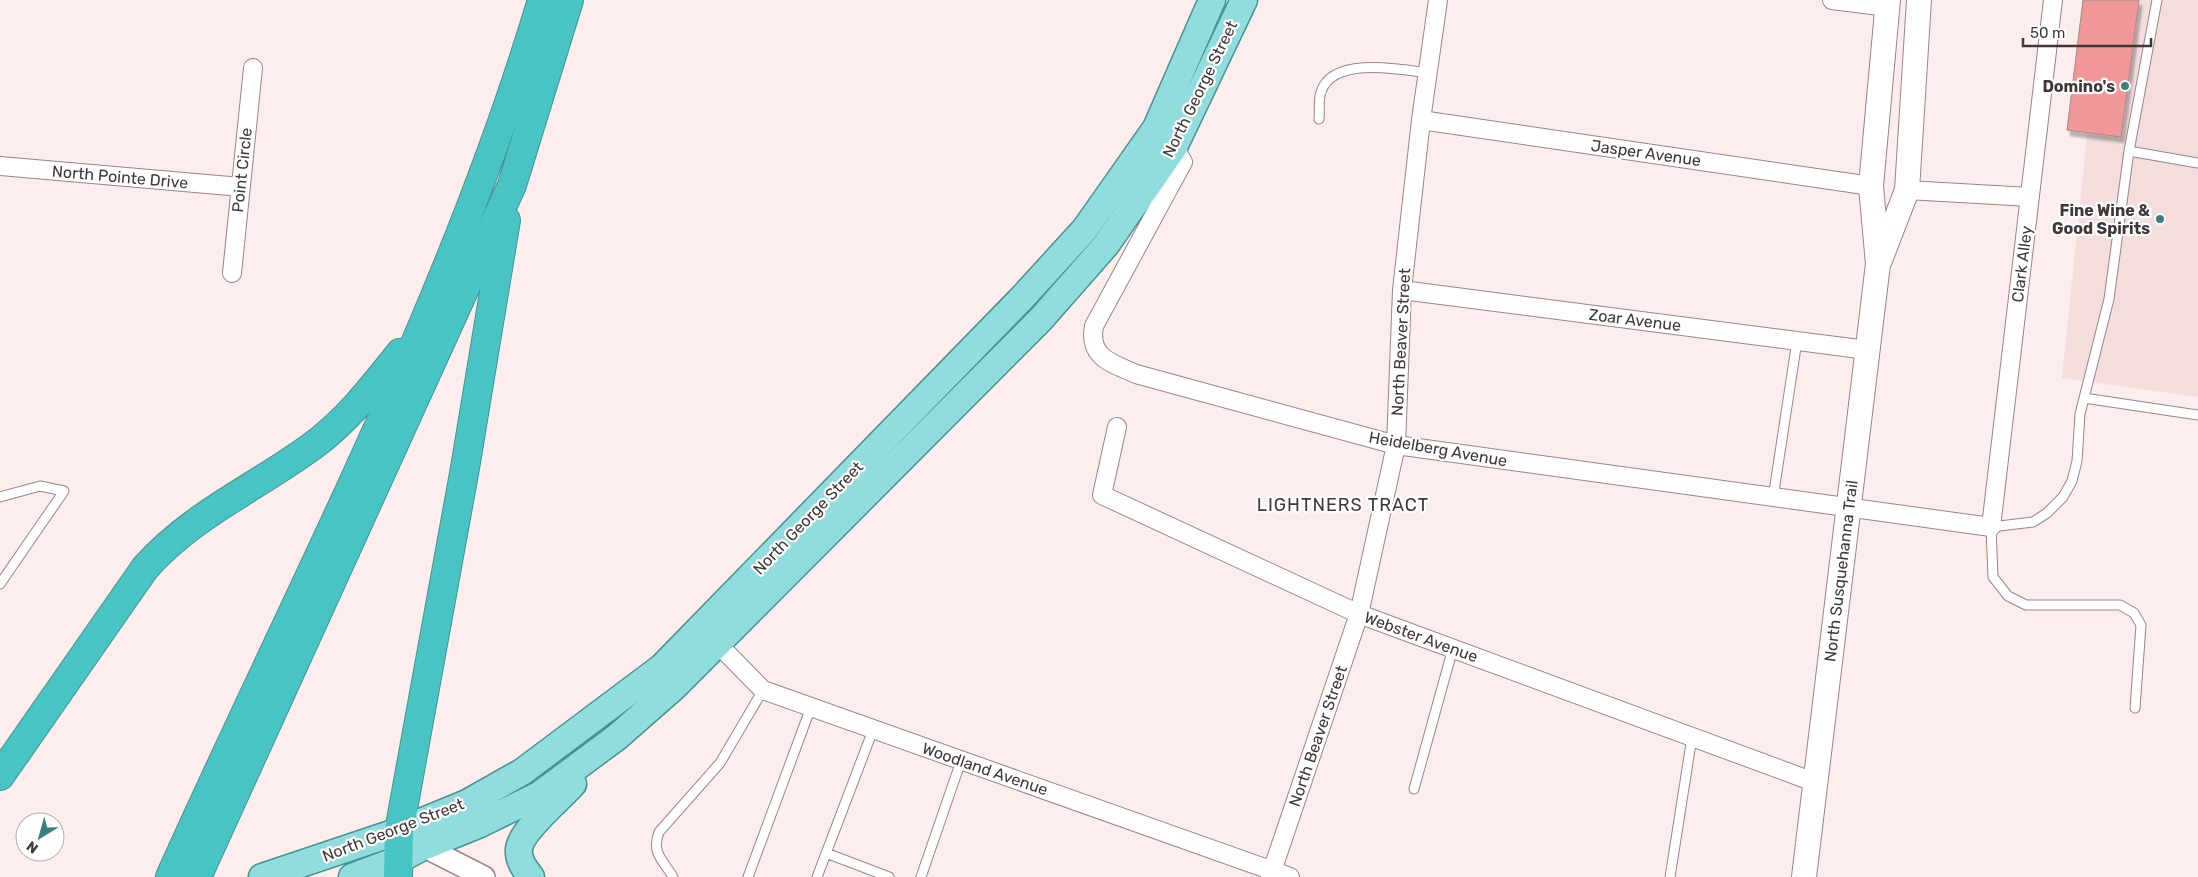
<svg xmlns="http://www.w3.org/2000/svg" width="2198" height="877" font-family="Rubik,sans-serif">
	<defs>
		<filter id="shadow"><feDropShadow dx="3" dy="5.5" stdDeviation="1" flood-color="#0004"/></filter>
	</defs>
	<rect width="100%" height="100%" fill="#feeded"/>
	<path fill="#f3dddd" d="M 2101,0 L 2198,0 L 2198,397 L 2062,378 Z"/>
	<path fill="#f19798" stroke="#a28988" filter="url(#shadow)" d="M 2083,0 L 2139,0 L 2121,137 L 2067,130 Z"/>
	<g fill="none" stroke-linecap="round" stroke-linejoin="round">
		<defs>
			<path id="service" d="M 1319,119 C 1320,111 1318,100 1321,92 C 1332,56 1400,69 1428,73
				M 2129,151 L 2198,163
				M 2084,398 L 2198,415
				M 0,497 L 40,486 L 64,491 L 0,584
				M 1773,498 L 1797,341
				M 2135,708 L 2141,625 L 2134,613 L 2120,605 L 2026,605 L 2008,596 L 1993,577 L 1991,527 L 2033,522 L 2047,513 L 2063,497 L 2072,481 L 2077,461 L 2080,414 L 2109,299 L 2129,151 L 2157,0
				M 1414,789 L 1453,648
				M 826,853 L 889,877
				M 673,877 C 663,860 651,853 659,832 L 720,763 L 763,690
				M 748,877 L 811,707
				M 817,877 L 873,730
				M 921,877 L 961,761
				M 1670,877 L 1692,737"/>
			<path id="minor" d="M 1832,0 L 1888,7
				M 1421,120 L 1871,186
				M 1174,147 L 1183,162 L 1094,326 C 1088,358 1112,363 1136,374 L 1396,445 L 1991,527 L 2053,0
				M 0,166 L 241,187
				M 1907,190 L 2030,197
				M 232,273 L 253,68
				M 1402,290 L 1867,350
				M 1117,427 L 1102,495 L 1359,614 L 1814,782
				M 711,637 L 763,690 L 1290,877
				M 1270,877 L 1359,614 L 1396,445 L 1402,290 L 1421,120 L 1438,0"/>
			<path id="tertiary" d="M 415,842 L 484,877"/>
			<path id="secondary" d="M 1880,260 L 1907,190 L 1919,0
				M 1804,877 L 1878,264 L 1871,186 L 1888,0"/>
			<path id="primary" d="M 262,877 L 399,831 L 467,803 L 522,772 L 662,667 L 1022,298 L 1085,229 L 1156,128 L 1212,0
				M 352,877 L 400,859 L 423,847 L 478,825 L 539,795 L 617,737 L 674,687 L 1041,319 L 1106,245 L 1174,147 L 1244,0
				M 531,877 C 525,869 518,861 519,849 C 521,830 560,799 573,784"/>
			<path id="motorway" d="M 0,776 L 145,568 C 192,515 255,488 311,447 C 347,421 373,387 400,353
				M 170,877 C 300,587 451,305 542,0
				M 197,877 L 512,185 L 569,0
				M 398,877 L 399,831 L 465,468 L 506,220"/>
		</defs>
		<use href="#service" stroke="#9d8484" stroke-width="11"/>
		<use href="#minor" stroke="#9d8484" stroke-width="20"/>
		<use href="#tertiary" stroke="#9d8484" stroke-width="24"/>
		<use href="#secondary" stroke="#9d8484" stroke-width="26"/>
		<use href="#primary" stroke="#469393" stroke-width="29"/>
		<use href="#motorway" stroke="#469393" stroke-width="30"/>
		<use href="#service" stroke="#fff" stroke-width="9"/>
		<use href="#minor" stroke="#fff" stroke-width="18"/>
		<use href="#tertiary" stroke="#fff" stroke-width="21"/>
		<use href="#secondary" stroke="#fff" stroke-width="24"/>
		<use href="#primary" stroke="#91dcdc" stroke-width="26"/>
		<use href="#motorway" stroke="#48c4c5" stroke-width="28"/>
	</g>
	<g fill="#388081" stroke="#fff" stroke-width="2">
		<circle cx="2125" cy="86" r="5"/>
		<circle cx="2160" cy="219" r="5"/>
	</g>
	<g text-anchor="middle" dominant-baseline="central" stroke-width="4.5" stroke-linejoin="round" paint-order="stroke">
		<g font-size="16" font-weight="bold" fill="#423737" stroke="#fff" text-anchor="end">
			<text x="2115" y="86">Domino's</text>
			<text x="2150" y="210">Fine Wine &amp;<tspan x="2150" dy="18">Good Spirits</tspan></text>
		</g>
		<g font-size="16" fill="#423737" stroke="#fff">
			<text transform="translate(1200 89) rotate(-64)">North George Street</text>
			<text transform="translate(1646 153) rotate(8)">Jasper Avenue</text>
			<text transform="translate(242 170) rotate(-84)">Point Circle</text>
			<text transform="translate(120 177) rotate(5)">North Pointe Drive</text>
			<text transform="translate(2022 264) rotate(-83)">Clark Alley</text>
			<text transform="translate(1635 320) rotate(7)">Zoar Avenue</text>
			<text transform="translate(1401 342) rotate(-87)">North Beaver Street</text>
			<text transform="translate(1438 449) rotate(10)">Heidelberg Avenue</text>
			<text transform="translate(808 518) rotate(-46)">North George Street</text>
			<text transform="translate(1841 571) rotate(-83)">North Susquehanna Trail</text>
			<text transform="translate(1421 637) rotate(20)">Webster Avenue</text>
			<text transform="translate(1318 736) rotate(-71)">North Beaver Street</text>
			<text transform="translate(985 769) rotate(19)">Woodland Avenue</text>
			<text transform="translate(393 830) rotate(-21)">North George Street</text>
		</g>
		<g font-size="18" letter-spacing="1" fill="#423737" stroke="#fff">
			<text x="1343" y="505">LIGHTNERS TRACT</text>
		</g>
	</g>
	<g transform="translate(40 837) rotate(217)"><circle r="24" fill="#ffffff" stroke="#b3afaf"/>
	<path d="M0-4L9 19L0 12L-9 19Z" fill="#388081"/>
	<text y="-8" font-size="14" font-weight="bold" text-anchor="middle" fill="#423737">N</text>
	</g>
	<path d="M2023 38v8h128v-8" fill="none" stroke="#423737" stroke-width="2.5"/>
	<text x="2030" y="38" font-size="15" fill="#423737" stroke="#ffffff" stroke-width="4" paint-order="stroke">50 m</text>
</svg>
